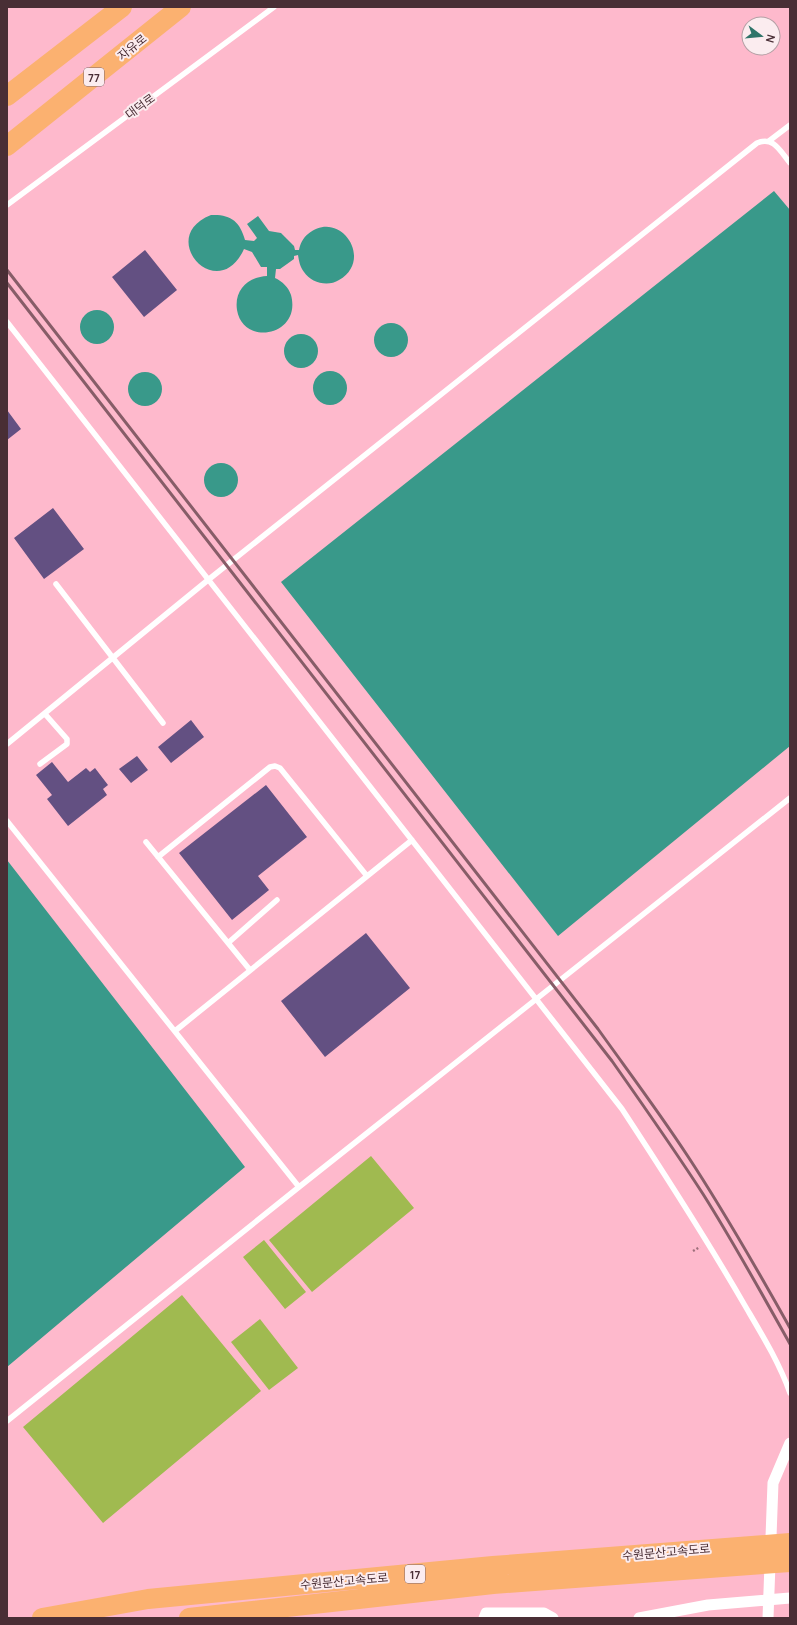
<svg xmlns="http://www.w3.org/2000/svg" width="797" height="1625" font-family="Manrope,'Noto Sans KR',sans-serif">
	<rect width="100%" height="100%" fill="#feb9cc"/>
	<path fill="#a0ba50" d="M 371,1156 L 414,1208 L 312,1292 L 269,1240 Z
		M 264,1240 L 306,1292 L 285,1309 L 243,1257 Z
		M 182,1295 L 261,1391 L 103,1523 L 23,1427 Z
		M 260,1319 L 298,1368 L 269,1390 L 231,1342 Z"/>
	<path fill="#39998a" d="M 774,191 L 790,210 L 790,746 L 558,936 L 281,582 Z
		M 211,215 C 230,214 240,221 245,240 L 254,241 L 257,238 L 247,224 L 258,216 L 269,231 L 281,233 L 294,246 L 295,250 L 299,250 C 300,244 303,238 308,234 C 339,208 375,259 339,280 C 328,287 311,283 304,272 C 300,267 299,261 298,255 L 294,256 L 294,259 L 280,269 L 276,269 L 275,278 C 282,281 289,288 291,295 C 302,336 243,347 237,310 C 234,290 248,277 267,276 L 267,267 L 261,267 L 252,252 L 244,249 C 218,306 155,237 211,215 Z
		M80 327a17 17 0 1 1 34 0a17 17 0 1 1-34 0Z
		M374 340a17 17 0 1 1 34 0a17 17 0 1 1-34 0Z
		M284 351a17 17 0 1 1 34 0a17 17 0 1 1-34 0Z
		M313 388a17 17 0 1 1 34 0a17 17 0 1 1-34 0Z
		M128 389a17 17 0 1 1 34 0a17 17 0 1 1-34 0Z
		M204 480a17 17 0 1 1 34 0a17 17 0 1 1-34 0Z
		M 7,860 L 245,1167 L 7,1367 Z"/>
	<path fill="#635082" d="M 145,250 L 177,290 L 144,317 L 112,277 Z
		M 7,410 L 21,429 L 7,440 Z
		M 53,508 L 84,549 L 44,579 L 14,538 Z
		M 191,720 L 204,737 L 171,763 L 158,747 Z
		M 137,756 L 148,770 L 131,783 L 119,769 Z
		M 52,762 L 68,782 L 86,768 L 90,772 L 95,768 L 108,785 L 103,789 L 107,795 L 68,826 L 47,799 L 52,795 L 36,775 Z
		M 266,785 L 307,837 L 258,876 L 269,890 L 232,920 L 179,853 Z
		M 366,933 L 410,988 L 325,1057 L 281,1001 Z"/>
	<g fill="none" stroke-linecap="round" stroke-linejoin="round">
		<path stroke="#9d6f7b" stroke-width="2.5" stroke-dasharray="2 2" stroke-linecap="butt" d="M 693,1251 L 700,1247"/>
		<path stroke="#fff" stroke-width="5.5" d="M 769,141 L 790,125
			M 7,205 L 274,7
			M 7,322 L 622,1109 C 664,1173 706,1238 744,1304 C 761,1333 779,1362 790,1393
			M 56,584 L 163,723
			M 7,744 L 208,580 L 757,143 C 774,136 780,151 790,163
			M 40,764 L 67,744 L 67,739 L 45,714
			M 7,821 L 299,1187
			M 146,842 L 250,970
			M 158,857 L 270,767 L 275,766 L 280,768 L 367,876
			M 228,943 L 277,900
			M 175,1031 L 412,840
			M 7,1421 L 299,1187 L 790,798"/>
		<path stroke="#fff" stroke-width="11" d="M 484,1618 L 486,1613 L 544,1613 L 553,1618
			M 639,1618 L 708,1605 L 790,1598
			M 768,1618 L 773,1483 L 790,1443"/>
		<path stroke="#fbb170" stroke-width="20" d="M 7,96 L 122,7
			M 7,146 L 181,7
			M 42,1618 L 148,1599 L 493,1566 L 790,1543
			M 189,1618 L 493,1584 L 790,1562"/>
		<path stroke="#875d68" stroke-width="3" d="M 7,270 L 598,1029 C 628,1071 659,1112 687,1155 C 724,1211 757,1269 790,1328
			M 7,283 L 612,1061 C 643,1105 674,1149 703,1194 C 734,1243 762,1294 790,1344"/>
	</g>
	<g text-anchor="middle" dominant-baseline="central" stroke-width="4" stroke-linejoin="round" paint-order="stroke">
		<g fill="#fbecef" stroke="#7e676d" stroke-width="1">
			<rect x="84" y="68" width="20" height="18" rx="3"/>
			<rect x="405" y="1565" width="20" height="18" rx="3"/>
		</g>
		<g font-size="11" font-weight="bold" fill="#492e35">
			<text x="94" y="77">77</text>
			<text x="415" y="1574">17</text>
		</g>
		<g font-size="12" fill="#492e35" stroke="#fbecef">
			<text transform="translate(132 47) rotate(-39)">자유로</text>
			<text transform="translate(140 106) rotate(-36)">대덕로</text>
			<text transform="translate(666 1552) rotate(-5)">수원문산고속도로</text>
			<text transform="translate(344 1581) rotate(-5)">수원문산고속도로</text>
		</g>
	</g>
	<rect width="797" height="1625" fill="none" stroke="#492e35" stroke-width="16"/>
	<g transform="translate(761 36) rotate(106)"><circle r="19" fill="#fbecef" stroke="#b4a0a5"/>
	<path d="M0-3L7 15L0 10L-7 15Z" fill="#2f7469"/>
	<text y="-6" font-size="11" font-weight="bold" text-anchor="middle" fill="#492e35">N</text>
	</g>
</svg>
